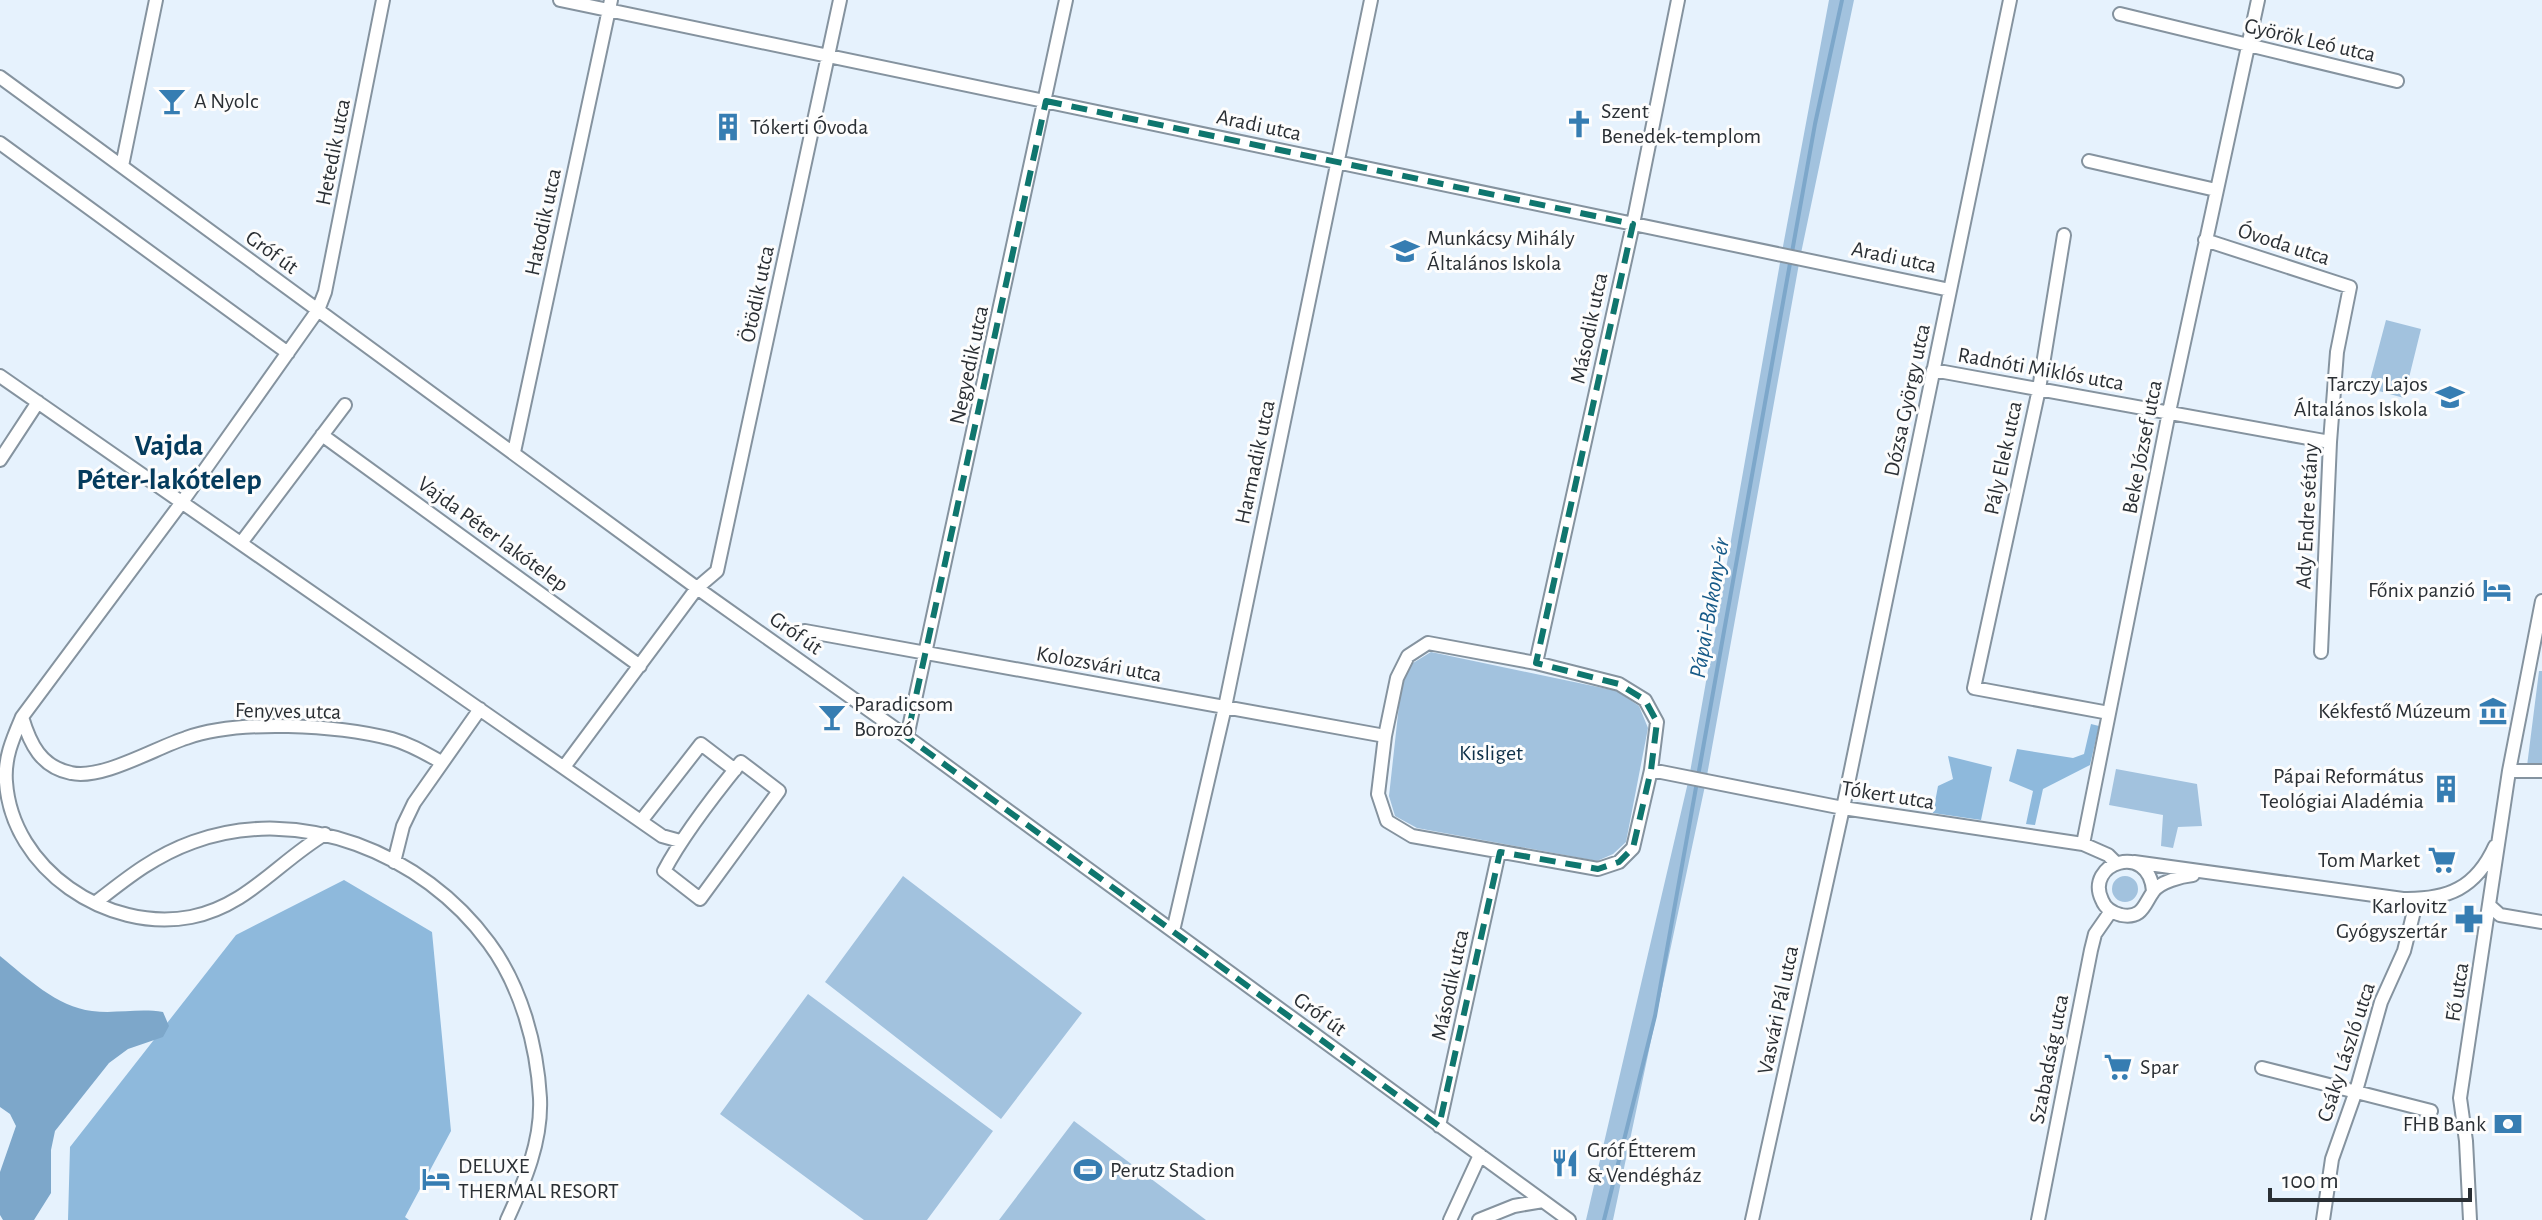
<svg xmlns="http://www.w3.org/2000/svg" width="2542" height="1220" font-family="'Alegreya Sans',sans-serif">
	<rect width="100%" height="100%" fill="#e6f2fd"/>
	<path fill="#a2c2de" d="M 1829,0 L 1854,0 L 1800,258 L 1706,781 L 1613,1220 L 1586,1220 L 1689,778 L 1781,257 Z
		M 2386,320 L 2421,329 L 2404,398 L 2368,388 Z
		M 1431,652 L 1617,691 L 1639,706 L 1648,728 L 1626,842 L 1613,854 L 1597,861 L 1417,828 L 1395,816 L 1389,796 L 1402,678 L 1413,663 Z
		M 2539,671 L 2542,671 L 2542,766 L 2527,766 Z
		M 2116,769 L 2197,784 L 2202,826 L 2178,827 L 2173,848 L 2161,846 L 2163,815 L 2109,805 Z
		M2112 889a13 13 0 1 1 26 0a13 13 0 1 1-26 0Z
		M 903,876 L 1082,1013 L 1001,1119 L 825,982 Z
		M 808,994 L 993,1131 L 927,1220 L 864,1220 L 720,1114 Z
		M 1074,1121 L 1206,1220 L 999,1220 Z"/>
	<path fill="#8eb9dc" d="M 2091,724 L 2099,726 L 2090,765 L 2043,789 L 2035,825 L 2026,824 L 2033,791 L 2009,781 L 2017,749 L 2073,758 L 2084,754 Z
		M 1948,756 L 1992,767 L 1981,820 L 1933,813 L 1938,786 L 1953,779 Z
		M 344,880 L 432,932 L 451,1131 L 405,1217 L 409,1220 L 68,1220 L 70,1147 L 236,935 Z"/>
	<path fill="#7da7ca" d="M 0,956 C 26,977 57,1007 92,1011 C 116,1014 139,1008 163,1012 L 169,1026 L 163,1037 L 128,1049 L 109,1063 L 55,1131 L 51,1150 L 51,1193 L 34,1220 L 3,1220 L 0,1215 L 0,1172 L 16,1126 L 10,1114 L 0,1107 Z"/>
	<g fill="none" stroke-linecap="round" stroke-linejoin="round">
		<path stroke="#7da7ca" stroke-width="4" d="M 1604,1220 L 1655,1016 L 1815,124 L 1842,0"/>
		<defs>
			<path id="minor" d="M 560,0 L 1950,290
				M 2120,14 L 2397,81
				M 0,77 L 697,588 L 907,737 L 1569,1220
				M 0,143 L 288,353
				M 2089,161 L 2216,190
				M 122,166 L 156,0
				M 2064,235 L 2039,389 L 1974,688 L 2109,713
				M 2205,240 L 2350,287 L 2337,352 L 2330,442 L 2321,652
				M 1933,370 L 2330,442
				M 0,376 L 662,836 L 680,841
				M 322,435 L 640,666
				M 514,452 L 611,0
				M 0,460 L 38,402
				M 241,543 L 345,405
				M 805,631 L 1385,736
				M 1428,643 L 1536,663 L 1619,684 L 1645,700 L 1657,722 L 1651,770 L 1633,848 L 1619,862 L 1598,869 L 1412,836 L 1387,821 L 1378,794 L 1385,736 L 1397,678 L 1408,656 Z
				M 1536,663 L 1633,224 L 1678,0
				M 22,717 C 30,744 41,767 71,773 C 102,780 155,748 186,738 C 239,719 337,725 392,739 C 410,744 425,753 441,762
				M 907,737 L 1066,0
				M 741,762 L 779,791 L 700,899 L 664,871 C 683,835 715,794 741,762 Z
				M 564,767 L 697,588 L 717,571 L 840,0
				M 1651,770 L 1843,808 L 2083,844 L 2108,855 L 2116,863
				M 2509,771 L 2542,771
				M 641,821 L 701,744 L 735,770
				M 325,834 C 278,862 247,906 191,917 C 107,933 12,869 6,782 C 4,758 13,738 22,717 L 182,502 L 318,310 L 325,292 L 383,0
				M 2083,844 L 2169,412 L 2258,0
				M 394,862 L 403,826 L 414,803 L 480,709
				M 2134,862 L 2403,899 C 2448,900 2476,888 2495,846
				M 2153,891 C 2149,841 2084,863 2102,900 C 2105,908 2113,913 2121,915 C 2143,919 2144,904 2153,892 C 2159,882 2182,876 2193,875
				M 95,903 C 127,878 154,856 193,842 C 300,803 423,853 489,943 C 521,986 537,1045 540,1098 C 542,1141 525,1181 507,1220
				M 2491,907 L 2500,915 L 2542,922
				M 1173,931 L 1225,707 L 1371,0
				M 2262,1068 L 2431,1111
				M 1439,1126 L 1499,852
				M 1450,1220 L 1480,1155
				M 1479,1220 L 1514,1206 L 1543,1201
				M 1752,1220 L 1843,808 L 2010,0
				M 2038,1220 L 2091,950 L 2095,934 L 2111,911
				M 2323,1220 L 2332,1159 L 2356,1091 L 2381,1002 L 2404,951 L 2417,899
				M 2470,1220 L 2466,1141 L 2460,1098 L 2509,771 L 2542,601"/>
		</defs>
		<use href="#minor" stroke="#85939f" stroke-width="16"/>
		<use href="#minor" stroke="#fff" stroke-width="12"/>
	</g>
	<path fill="none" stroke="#0f766e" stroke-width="6" stroke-dasharray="16 10" stroke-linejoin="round" d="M 1046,101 L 1633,224 L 1536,663 L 1619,684 L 1645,700 L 1657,722 L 1651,770 L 1633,848 L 1619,862 L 1598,869 L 1500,852 L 1439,1126 L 907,737 Z"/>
	<defs>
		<symbol id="bar-bare" viewBox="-9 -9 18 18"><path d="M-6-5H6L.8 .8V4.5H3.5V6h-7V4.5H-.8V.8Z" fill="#367db2" stroke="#fdfdfd" stroke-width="2.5" paint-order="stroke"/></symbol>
		<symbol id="church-bare" viewBox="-9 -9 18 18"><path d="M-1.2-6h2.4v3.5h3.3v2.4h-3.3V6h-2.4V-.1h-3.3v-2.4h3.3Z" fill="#367db2" stroke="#fdfdfd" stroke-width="2.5" paint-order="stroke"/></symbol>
		<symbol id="building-bare" viewBox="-9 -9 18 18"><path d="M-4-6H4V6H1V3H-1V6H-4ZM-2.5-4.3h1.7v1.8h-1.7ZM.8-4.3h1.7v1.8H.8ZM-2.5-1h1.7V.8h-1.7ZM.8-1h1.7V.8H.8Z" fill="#367db2" stroke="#fdfdfd" stroke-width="2.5" paint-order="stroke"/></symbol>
		<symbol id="school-bare" viewBox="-9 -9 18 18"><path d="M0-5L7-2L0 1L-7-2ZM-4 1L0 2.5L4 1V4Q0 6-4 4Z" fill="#367db2" stroke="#fdfdfd" stroke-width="2.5" paint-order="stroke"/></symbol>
		<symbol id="hotel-bare" viewBox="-9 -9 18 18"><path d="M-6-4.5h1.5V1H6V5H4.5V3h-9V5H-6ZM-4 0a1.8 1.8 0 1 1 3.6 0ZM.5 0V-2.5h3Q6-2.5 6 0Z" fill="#367db2" stroke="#fdfdfd" stroke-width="2.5" paint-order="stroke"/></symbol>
		<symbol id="museum-bare" viewBox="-9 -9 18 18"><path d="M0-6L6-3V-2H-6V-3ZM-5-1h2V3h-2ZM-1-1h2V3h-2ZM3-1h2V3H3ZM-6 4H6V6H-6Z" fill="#367db2" stroke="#fdfdfd" stroke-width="2.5" paint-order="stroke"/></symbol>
		<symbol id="supermarket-bare" viewBox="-9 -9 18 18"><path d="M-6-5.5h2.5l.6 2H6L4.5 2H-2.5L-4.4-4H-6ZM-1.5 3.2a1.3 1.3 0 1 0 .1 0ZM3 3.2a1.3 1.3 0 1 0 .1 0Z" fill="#367db2" stroke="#fdfdfd" stroke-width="2.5" paint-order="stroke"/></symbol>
		<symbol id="pharmacy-bare" viewBox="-9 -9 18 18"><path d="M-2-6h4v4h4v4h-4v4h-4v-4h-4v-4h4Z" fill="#367db2" stroke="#fdfdfd" stroke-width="2.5" paint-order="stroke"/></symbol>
		<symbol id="bank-bare" viewBox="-9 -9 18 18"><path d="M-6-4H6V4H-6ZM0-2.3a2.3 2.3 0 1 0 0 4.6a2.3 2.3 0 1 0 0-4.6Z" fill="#367db2" stroke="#fdfdfd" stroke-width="2.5" paint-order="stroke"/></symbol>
		<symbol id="restaurant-bare" viewBox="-9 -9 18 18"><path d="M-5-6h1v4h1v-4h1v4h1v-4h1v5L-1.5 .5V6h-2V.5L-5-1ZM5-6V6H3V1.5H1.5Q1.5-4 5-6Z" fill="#367db2" stroke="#fdfdfd" stroke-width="2.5" paint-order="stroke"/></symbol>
		<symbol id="stadium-bare" viewBox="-9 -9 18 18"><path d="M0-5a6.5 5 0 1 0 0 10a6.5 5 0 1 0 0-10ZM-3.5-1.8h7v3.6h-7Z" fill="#367db2" stroke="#fdfdfd" stroke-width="2.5" paint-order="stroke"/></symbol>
	</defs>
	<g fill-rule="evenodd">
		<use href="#bar-bare" x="152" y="81" width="40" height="40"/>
		<use href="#church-bare" x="1559" y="104" width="40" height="40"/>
		<use href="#building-bare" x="708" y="107" width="40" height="40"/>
		<use href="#school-bare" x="1385" y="231" width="40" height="40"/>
		<use href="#school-bare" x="2430" y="377" width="40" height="40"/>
		<use href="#hotel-bare" x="2477" y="570" width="40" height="40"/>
		<use href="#museum-bare" x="2473" y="691" width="40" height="40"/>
		<use href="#bar-bare" x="812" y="697" width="40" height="40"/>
		<use href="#building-bare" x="2426" y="769" width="40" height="40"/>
		<use href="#supermarket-bare" x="2422" y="840" width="40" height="40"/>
		<use href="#pharmacy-bare" x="2449" y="899" width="40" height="40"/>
		<use href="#supermarket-bare" x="2098" y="1047" width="40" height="40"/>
		<use href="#bank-bare" x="2488" y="1104" width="40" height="40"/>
		<use href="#restaurant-bare" x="1545" y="1143" width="40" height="40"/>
		<use href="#stadium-bare" x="1068" y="1150" width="40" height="40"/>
		<use href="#hotel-bare" x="416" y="1159" width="40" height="40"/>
	</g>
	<g text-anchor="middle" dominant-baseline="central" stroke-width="6" stroke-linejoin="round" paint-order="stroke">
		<g font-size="22" fill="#2a2f34" stroke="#fdfdfd">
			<text transform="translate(2310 40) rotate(13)">Györök Leó utca</text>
			<text transform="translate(1259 125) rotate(12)">Aradi utca</text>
			<text transform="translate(333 152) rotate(-79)">Hetedik utca</text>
			<text transform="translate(543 222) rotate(-78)">Hatodik utca</text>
			<text transform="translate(2284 244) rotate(18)">Óvoda utca</text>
			<text transform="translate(272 252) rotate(36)">Gróf út</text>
			<text transform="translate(1894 257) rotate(12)">Aradi utca</text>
			<text transform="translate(757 294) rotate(-78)">Ötödik utca</text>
			<text transform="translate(1589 328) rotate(-78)">Második utca</text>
			<text transform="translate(969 365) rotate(-78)">Negyedik utca</text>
			<text transform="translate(2041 369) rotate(10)">Radnóti Miklós utca</text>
			<text transform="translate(1907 400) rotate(-78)">Dózsa György utca</text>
			<text transform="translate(2142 447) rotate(-79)">Beke József utca</text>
			<text transform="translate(2003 458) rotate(-78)">Pály Elek utca</text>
			<text transform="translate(1255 462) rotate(-78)">Harmadik utca</text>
			<text transform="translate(2307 516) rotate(-87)">Ady Endre sétány</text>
			<text transform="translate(493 534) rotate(36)">Vajda Péter lakótelep</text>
			<text transform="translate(796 633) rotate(35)">Gróf út</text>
			<text transform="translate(1099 664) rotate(10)">Kolozsvári utca</text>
			<text transform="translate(288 711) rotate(1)">Fenyves utca</text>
			<text transform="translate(1888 795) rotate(9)">Tókert utca</text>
			<text transform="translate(1450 985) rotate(-78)">Második utca</text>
			<text transform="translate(2457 992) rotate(-81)">Fő utca</text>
			<text transform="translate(1778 1010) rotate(-78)">Vasvári Pál utca</text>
			<text transform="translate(1320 1014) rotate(36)">Gróf út</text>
			<text transform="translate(2346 1052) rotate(-72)">Csáky László utca</text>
			<text transform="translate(2049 1059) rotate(-79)">Szabadság utca</text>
		</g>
		<g font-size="22" fill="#2a2f34" stroke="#fdfdfd" text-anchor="start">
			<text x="194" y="101">A Nyolc</text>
			<text x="1601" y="111">Szent<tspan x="1601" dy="25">Benedek-templom</tspan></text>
			<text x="750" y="127">Tókerti Óvoda</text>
			<text x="1427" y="238">Munkácsy Mihály<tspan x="1427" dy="25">Általános Iskola</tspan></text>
			<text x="2428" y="384" text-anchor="end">Tarczy Lajos<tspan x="2428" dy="25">Általános Iskola</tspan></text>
			<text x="2475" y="590" text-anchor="end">Főnix panzió</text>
			<text x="854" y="704">Paradicsom<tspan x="854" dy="25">Borozó</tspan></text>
			<text x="2471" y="711" text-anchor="end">Kékfestő Múzeum</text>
			<text x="2424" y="776" text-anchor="end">Pápai Református<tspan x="2424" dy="25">Teológiai Aladémia</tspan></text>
			<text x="2420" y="860" text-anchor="end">Tom Market</text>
			<text x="2447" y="906" text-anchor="end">Karlovitz<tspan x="2447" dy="25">Gyógyszertár</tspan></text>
			<text x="2140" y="1067">Spar</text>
			<text x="2486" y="1124" text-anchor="end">FHB Bank</text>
			<text x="1587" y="1150">Gróf Étterem<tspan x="1587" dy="25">&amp; Vendégház</tspan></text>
			<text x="458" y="1166">DELUXE<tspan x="458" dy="25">THERMAL RESORT</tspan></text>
			<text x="1110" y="1170">Perutz Stadion</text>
		</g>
		<g font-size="22" fill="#0e3049" stroke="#fdfdfd">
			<text x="1491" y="753">Kisliget</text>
		</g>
		<g font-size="24" font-style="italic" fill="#175a88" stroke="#fdfdfd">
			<text transform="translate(1710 608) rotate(-80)">Pápai-Bakony-ér</text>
		</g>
		<g font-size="30" font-weight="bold" fill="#043b5d" stroke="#fdfdfd">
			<text x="169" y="446">Vajda<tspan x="169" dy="34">Péter-lakótelep</tspan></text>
		</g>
	</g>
	<path d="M2270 1188v12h200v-12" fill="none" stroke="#2a2f34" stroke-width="4"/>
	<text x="2282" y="1188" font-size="24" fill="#2a2f34" stroke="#fdfdfd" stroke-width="6" paint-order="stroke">100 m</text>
</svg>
